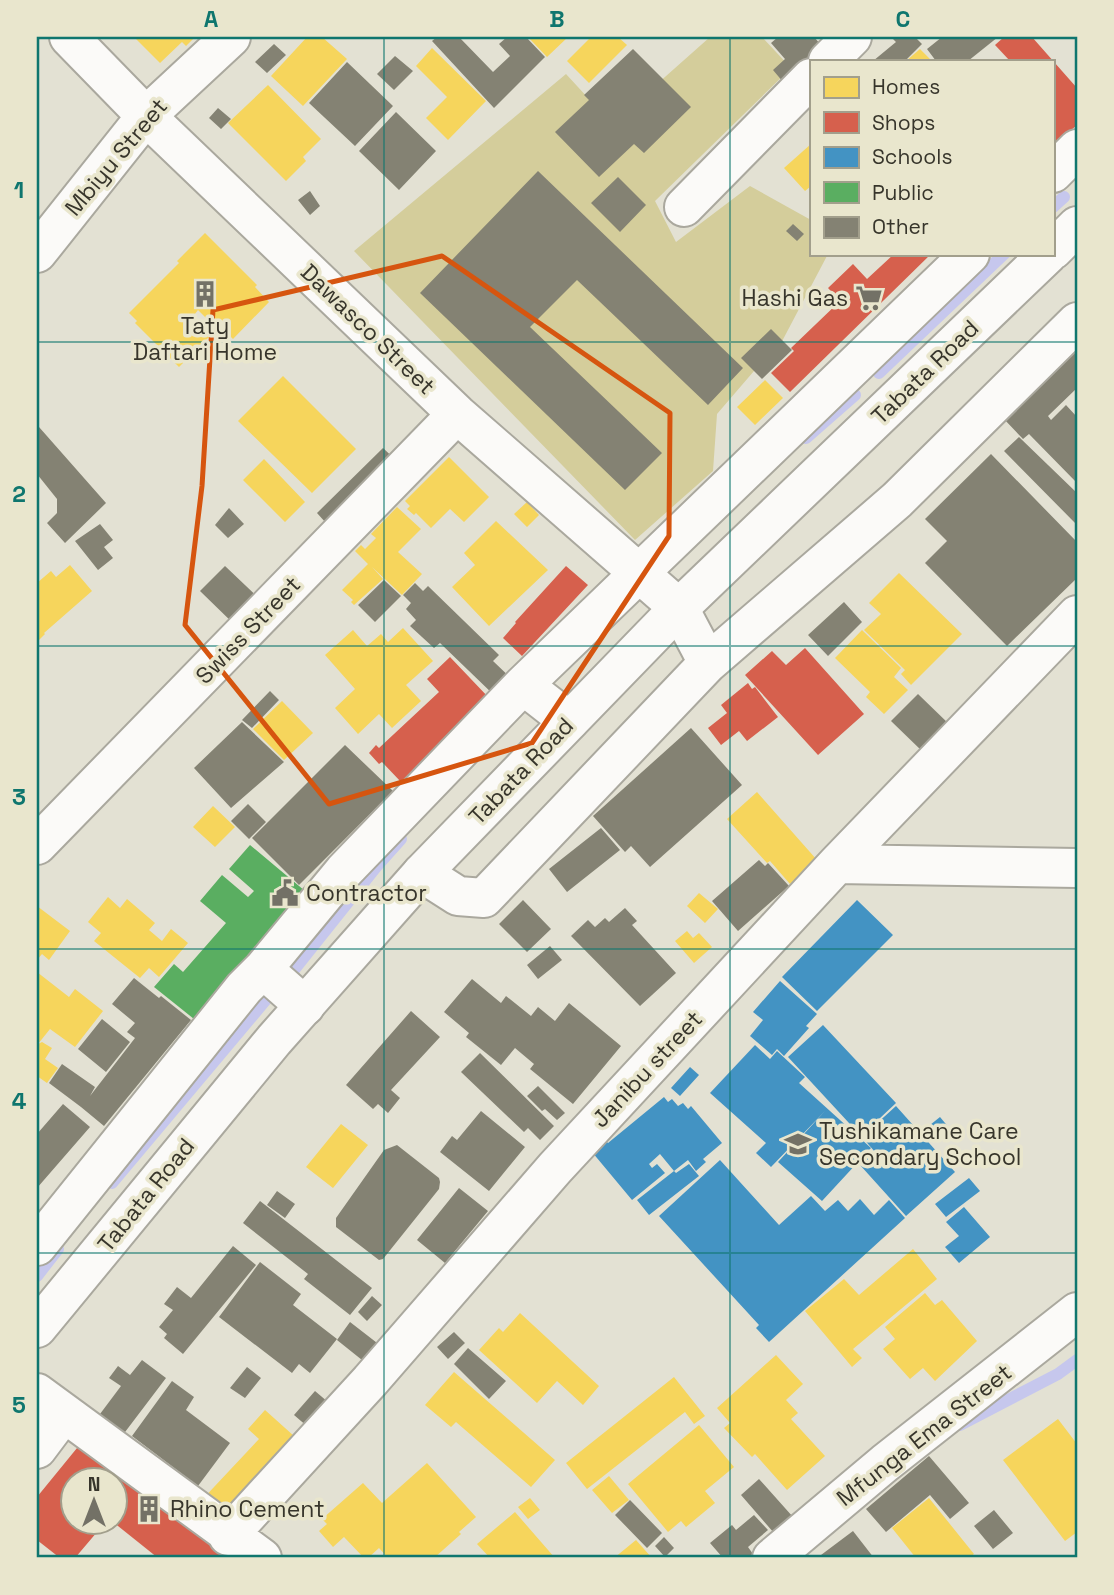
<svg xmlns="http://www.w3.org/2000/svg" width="1114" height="1595" font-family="'Space Grotesk',sans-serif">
	<rect width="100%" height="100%" fill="#e3e1d3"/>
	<path fill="#d4cd9b" d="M 710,37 L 762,37 L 791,68 L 655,201 L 676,242 L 750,186 L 811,220 L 811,254 L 828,254 L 779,347 L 754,371 L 717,414 L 713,471 L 635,540 L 354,251 L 566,74 L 612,124 Z"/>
	<path fill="#f6d55c" d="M 134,37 L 195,37 L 186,46 L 182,42 L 160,63 Z
		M 307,37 L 322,37 L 347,59 L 303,106 L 271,76 Z
		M 528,37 L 568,37 L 547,57 Z
		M 591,37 L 618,37 L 627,45 L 589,83 L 567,61 Z
		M 432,48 L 486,101 L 448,140 L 426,118 L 447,97 L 416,66 Z
		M 920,49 L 932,61 L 906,61 Z
		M 268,85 L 321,139 L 303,157 L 306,161 L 286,181 L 228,123 Z
		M 811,144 L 811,186 L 805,191 L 784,168 Z
		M 205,233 L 257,285 L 255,287 L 269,302 L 233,339 L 218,324 L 215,327 L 198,310 L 191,319 L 209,337 L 179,367 L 135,323 L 137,321 L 129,313 L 179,263 L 177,261 Z
		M 283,376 L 356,449 L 312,493 L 238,421 Z
		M 765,380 L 783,398 L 755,425 L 737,407 Z
		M 449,457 L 489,497 L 464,522 L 450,509 L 431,528 L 416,513 L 414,515 L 407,509 L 410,506 L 405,501 Z
		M 264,459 L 305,502 L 285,522 L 243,480 Z
		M 527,502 L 539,515 L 527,527 L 514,514 Z
		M 397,507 L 421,529 L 398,552 L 422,574 L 402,595 L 372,567 L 383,579 L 354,605 L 351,602 L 353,600 L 342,590 L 368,564 L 355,551 L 361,545 L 365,549 L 376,538 L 371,534 Z
		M 496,521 L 548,570 L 489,626 L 452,587 L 475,565 L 464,553 Z
		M 70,565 L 92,591 L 44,633 L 45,634 L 37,642 L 37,583 L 51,571 L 56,577 Z
		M 899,573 L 962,634 L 911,685 L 901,674 L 905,670 L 864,630 L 881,614 L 869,603 Z
		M 403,628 L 433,661 L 406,685 L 421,701 L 392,728 L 379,714 L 358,734 L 335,708 L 355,689 L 325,655 L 353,630 L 367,646 L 381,634 L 388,642 Z
		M 862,630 L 901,668 L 894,677 L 908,690 L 884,714 L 866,697 L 870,692 L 835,658 Z
		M 282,701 L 313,733 L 284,760 L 253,729 Z
		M 757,792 L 817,860 L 790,884 L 770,861 L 767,863 L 727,819 Z
		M 213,806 L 235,827 L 215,847 L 193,827 Z
		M 699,893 L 718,909 L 705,923 L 687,906 Z
		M 108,897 L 120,908 L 127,899 L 155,923 L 149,930 L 162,941 L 171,929 L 188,943 L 159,977 L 149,968 L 140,978 L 94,941 L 101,933 L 88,922 Z
		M 37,906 L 70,931 L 49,960 L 42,954 L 37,960 Z
		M 687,931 L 693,938 L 699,933 L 712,947 L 694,963 L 675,941 Z
		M 37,972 L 69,997 L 75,989 L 103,1011 L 75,1047 L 50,1029 L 38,1044 L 42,1042 L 52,1048 L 45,1059 L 58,1068 L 47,1083 L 37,1076 Z
		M 341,1124 L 368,1145 L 333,1188 L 306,1167 Z
		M 913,1249 L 937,1279 L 853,1349 L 862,1358 L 852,1367 L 805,1311 L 844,1279 L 859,1295 Z
		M 925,1293 L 935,1305 L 942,1300 L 977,1341 L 935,1381 L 923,1368 L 910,1379 L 883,1349 L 895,1339 L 885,1327 Z
		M 520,1313 L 599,1386 L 583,1405 L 557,1381 L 537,1403 L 479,1350 L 499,1328 L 503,1332 Z
		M 776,1355 L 803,1384 L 786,1400 L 798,1413 L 791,1419 L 825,1456 L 787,1490 L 755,1454 L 752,1457 L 724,1428 L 730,1423 L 717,1408 Z
		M 454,1372 L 555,1460 L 531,1487 L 456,1422 L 451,1427 L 425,1405 Z
		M 674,1377 L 705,1416 L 694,1424 L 685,1412 L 587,1489 L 566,1463 Z
		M 265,1410 L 304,1445 L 228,1528 L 199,1503 L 259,1439 L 248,1429 Z
		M 1058,1419 L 1077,1444 L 1077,1532 L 1065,1541 L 1003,1460 Z
		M 699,1425 L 734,1467 L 705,1491 L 715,1503 L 686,1527 L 681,1521 L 668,1532 L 628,1484 Z
		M 427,1463 L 476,1517 L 459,1532 L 461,1534 L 434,1558 L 388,1558 L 379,1548 L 368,1558 L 364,1558 L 344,1537 L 333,1547 L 319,1531 L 327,1524 L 322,1519 L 363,1483 L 382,1503 Z
		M 609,1476 L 629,1500 L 612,1513 L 592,1490 Z
		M 530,1498 L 540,1510 L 528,1519 L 518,1507 Z
		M 929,1498 L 974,1554 L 969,1558 L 916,1558 L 892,1528 Z
		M 515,1512 L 555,1558 L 490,1558 L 477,1544 Z
		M 636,1540 L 652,1558 L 614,1558 Z"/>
	<path fill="#d6604d" d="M 1004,37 L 1032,37 L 1077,88 L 1077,125 L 1053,146 L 1053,61 L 1010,61 L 995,45 Z
		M 894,254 L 931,254 L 790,392 L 771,373 L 794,351 L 791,348 L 840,301 L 828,288 L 853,264 L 867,279 Z
		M 566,566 L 588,585 L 522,656 L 503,638 L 516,623 L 515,622 Z
		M 805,648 L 864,714 L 818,755 L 745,675 L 772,651 L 786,665 Z
		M 450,657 L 490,699 L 401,782 L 382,762 L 379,764 L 369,753 L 376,745 L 379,748 L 439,692 L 427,679 Z
		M 748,683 L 752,689 L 755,687 L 778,717 L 747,741 L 739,731 L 721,745 L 708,728 L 727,713 L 721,705 Z
		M 86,1437 L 244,1558 L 158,1558 L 113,1522 L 116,1522 L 116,1480 L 74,1480 L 74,1522 L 100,1522 L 103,1525 L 75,1558 L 60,1558 L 37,1540 L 37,1497 Z"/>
	<path fill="#4393c3" d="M 857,900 L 893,935 L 817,1011 L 782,977 Z
		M 780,981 L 817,1014 L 806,1026 L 809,1028 L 784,1056 L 777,1049 L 772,1055 L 750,1036 L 763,1020 L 753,1012 Z
		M 823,1025 L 896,1103 L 861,1136 L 788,1057 Z
		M 755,1045 L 770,1059 L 777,1051 L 805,1077 L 799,1083 L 871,1148 L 822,1201 L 778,1162 L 825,1111 L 771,1167 L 756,1153 L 766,1143 L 710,1093 Z
		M 690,1067 L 699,1075 L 680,1096 L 671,1088 Z
		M 664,1097 L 668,1102 L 672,1099 L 678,1106 L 683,1103 L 688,1109 L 691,1106 L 722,1143 L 703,1159 L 706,1162 L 696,1171 L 688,1160 L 674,1171 L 660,1154 L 649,1164 L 652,1168 L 657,1164 L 665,1173 L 632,1200 L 592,1152 L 606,1141 L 608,1143 Z
		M 896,1106 L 955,1172 L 906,1216 L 860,1165 L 875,1152 L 862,1137 Z
		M 940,1117 L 950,1129 L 940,1137 L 930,1125 Z
		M 720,1160 L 779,1225 L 811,1196 L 825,1211 L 838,1200 L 848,1211 L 860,1199 L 874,1215 L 889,1200 L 905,1218 L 769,1342 L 756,1328 L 759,1325 L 659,1216 Z
		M 689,1164 L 699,1176 L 649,1215 L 637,1200 L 674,1171 L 676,1173 Z
		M 969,1178 L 980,1191 L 946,1217 L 935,1204 Z
		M 964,1207 L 990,1237 L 959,1263 L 945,1247 L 959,1236 L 946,1222 Z"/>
	<path fill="#5aae61" d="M 250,845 L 305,891 L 194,1019 L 154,987 L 174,964 L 183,972 L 226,923 L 200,901 L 222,875 L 248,897 L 254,891 L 229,869 Z"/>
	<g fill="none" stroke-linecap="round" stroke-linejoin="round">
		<path stroke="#c6c7ed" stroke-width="12" d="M 1053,207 L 1064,197
			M 879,373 L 1004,254
			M 806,438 L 855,395
			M 293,971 L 376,867 L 401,839
			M 112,1183 L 269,996
			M 37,1276 L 58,1249
			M 960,1425 L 1058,1374 L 1077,1360"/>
	</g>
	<path fill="#848273" d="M 437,37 L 459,37 L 493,72 L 510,56 L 499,44 L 507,37 L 526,37 L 545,57 L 494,108 L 432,41 Z
		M 778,37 L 814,37 L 830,55 L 789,89 L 773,70 L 785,59 L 771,43 Z
		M 896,37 L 915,37 L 922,44 L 905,61 L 873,61 L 896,42 L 893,39 Z
		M 942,37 L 998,37 L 968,61 L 936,61 L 927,49 Z
		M 274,44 L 286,55 L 267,73 L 255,62 Z
		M 633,49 L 691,107 L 644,153 L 634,144 L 599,177 L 555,132 L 589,100 L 584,95 Z
		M 395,56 L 413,71 L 394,90 L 377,74 Z
		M 347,62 L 393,106 L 355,146 L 309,103 Z
		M 218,108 L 231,119 L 221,129 L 209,118 Z
		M 396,112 L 436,151 L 399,190 L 359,151 Z
		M 538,171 L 743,368 L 708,405 L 577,280 L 530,327 L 662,453 L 625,490 L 420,293 Z
		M 618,177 L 646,205 L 620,232 L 591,203 Z
		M 310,191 L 320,206 L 310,215 L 298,200 Z
		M 793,224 L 804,234 L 797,241 L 786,231 Z
		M 771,329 L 792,350 L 762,379 L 741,358 Z
		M 1077,347 L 1077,388 L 1048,416 L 1051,420 L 1066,405 L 1077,417 L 1077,483 L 1029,434 L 1023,439 L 1003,418 Z
		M 39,427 L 106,503 L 65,543 L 47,523 L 57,513 L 57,499 L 37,474 L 37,429 Z
		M 1019,437 L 1077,493 L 1077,525 L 1004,451 Z
		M 383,448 L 401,465 L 335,533 L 317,513 Z
		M 991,454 L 1077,542 L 1077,578 L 1007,646 L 925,563 L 947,541 L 925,519 Z
		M 229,508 L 244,524 L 228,538 L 215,525 Z
		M 100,524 L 113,540 L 104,547 L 113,558 L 98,570 L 75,541 Z
		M 225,566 L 264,603 L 238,628 L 200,591 Z
		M 384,580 L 401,596 L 375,622 L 358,605 Z
		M 415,583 L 423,591 L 428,586 L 499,655 L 493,661 L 513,680 L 496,697 L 440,643 L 434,648 L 410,626 L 416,620 L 406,609 L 411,603 L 403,595 Z
		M 844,602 L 862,622 L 828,656 L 808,635 Z
		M 270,691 L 279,700 L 252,728 L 242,720 Z
		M 918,694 L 951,726 L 924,753 L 891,721 Z
		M 242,722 L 284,762 L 231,808 L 194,768 Z
		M 691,728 L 742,785 L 650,867 L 631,846 L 625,852 L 593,816 Z
		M 345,745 L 393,791 L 299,885 L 252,838 Z
		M 248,804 L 266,822 L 249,839 L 231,821 Z
		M 601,828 L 620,850 L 567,892 L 549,869 Z
		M 759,860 L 765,866 L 768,863 L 789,886 L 738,931 L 712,901 Z
		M 523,900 L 551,929 L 527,952 L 499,924 Z
		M 625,908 L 637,921 L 632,925 L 676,973 L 640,1006 L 571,936 L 588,920 L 595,927 L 605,918 L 609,922 Z
		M 550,946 L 562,960 L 538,979 L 527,965 Z
		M 134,978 L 159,998 L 161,996 L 191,1020 L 104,1126 L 81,1107 L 49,1083 L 62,1064 L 95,1087 L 90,1096 L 135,1038 L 127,1032 L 135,1023 L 112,1004 Z
		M 472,979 L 501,1003 L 506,996 L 531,1016 L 538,1007 L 555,1021 L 569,1003 L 621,1046 L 573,1104 L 530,1069 L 534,1064 L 515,1048 L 501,1065 L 466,1037 L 469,1033 L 444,1012 Z
		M 411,1011 L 440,1037 L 391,1090 L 400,1098 L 388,1113 L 378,1104 L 373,1109 L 346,1085 Z
		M 102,1019 L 130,1042 L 106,1072 L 78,1049 Z
		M 480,1053 L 554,1126 L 540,1140 L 528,1128 L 524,1132 L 461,1072 Z
		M 538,1086 L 565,1113 L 557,1120 L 545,1109 L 542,1111 L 527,1096 Z
		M 63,1104 L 90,1127 L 37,1188 L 37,1134 Z
		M 481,1111 L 525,1147 L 489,1191 L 440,1152 L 452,1136 L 457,1140 Z
		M 397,1145 L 439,1178 L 440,1182 L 439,1189 L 383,1259 L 379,1260 L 336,1227 L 336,1218 L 384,1150 Z
		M 459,1188 L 488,1211 L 445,1263 L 417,1240 Z
		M 277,1191 L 295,1204 L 285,1218 L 267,1205 Z
		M 260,1201 L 372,1288 L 350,1315 L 304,1279 L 308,1274 L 243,1223 Z
		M 233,1246 L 256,1265 L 183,1354 L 164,1338 L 167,1334 L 159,1327 L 173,1310 L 164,1304 L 177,1287 L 191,1298 Z
		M 260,1262 L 301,1294 L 293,1305 L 337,1339 L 310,1373 L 299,1364 L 292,1373 L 219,1317 Z
		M 372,1296 L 382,1305 L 367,1321 L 358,1312 Z
		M 350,1322 L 381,1346 L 367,1364 L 337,1340 Z
		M 454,1332 L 465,1343 L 448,1359 L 437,1347 Z
		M 468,1348 L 506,1381 L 489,1399 L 454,1364 Z
		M 142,1360 L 166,1378 L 119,1440 L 94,1422 L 121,1386 L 109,1378 L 118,1366 L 130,1375 Z
		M 247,1367 L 261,1378 L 245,1398 L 230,1388 Z
		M 172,1381 L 194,1397 L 186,1410 L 230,1443 L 198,1486 L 132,1436 Z
		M 315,1391 L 335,1408 L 315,1433 L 294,1415 Z
		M 929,1456 L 969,1503 L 950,1519 L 930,1495 L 886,1532 L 866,1509 Z
		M 759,1479 L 793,1517 L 774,1533 L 741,1495 Z
		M 630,1500 L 662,1533 L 647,1548 L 615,1515 Z
		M 994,1510 L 1013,1533 L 993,1549 L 974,1526 Z
		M 754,1515 L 768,1530 L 748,1547 L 753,1554 L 747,1558 L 723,1558 L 710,1543 L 732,1525 L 736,1530 Z
		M 853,1531 L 874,1558 L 817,1558 Z
		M 664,1537 L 674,1548 L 665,1557 L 655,1546 Z"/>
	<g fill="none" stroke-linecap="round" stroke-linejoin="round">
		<defs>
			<path id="minor" d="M 69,37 L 146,116 L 457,414 L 679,608 L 708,663
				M 828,61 L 852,37
				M 1053,173 L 1077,149
				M 684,207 L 811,78
				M 37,253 L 146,116 L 231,37
				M 523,685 L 569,721
				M 37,845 L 457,414
				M 837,864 L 1077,868
				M 422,873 L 458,896 L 484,898 L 708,663 L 897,500 L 1077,322
				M 263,969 L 344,871 L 523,685 L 970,254
				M 37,1246 L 244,988 L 263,969 L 305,1006
				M 37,1393 L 262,1558
				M 37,1449 L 64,1413
				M 228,1536 L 370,1381 L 555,1168 L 837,864 L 1077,615
				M 772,1558 L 885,1463 L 1077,1312"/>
			<path id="major" d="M 1053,250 L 1077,226
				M 37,1328 L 274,1040 L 422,873 L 679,608 L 1048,254"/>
		</defs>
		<use href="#minor" stroke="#aaa89e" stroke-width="42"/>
		<use href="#major" stroke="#aaa89e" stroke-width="42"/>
		<use href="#minor" stroke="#fbfaf8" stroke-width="38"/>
		<use href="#major" stroke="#fbfaf8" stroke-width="38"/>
	</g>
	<path fill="none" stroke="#d6550f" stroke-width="5" stroke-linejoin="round" d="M 442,256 L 670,413 L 669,536 L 532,743 L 329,804 L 185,625 L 202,486 L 213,310 Z"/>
	<path fill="none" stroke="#0f766e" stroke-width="2" stroke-opacity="0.55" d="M 384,37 L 384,1558M 730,37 L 730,1558M 37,342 L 1077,342M 37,646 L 1077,646M 37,949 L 1077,949M 37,1253 L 1077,1253"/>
	<defs>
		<symbol id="building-bare" viewBox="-9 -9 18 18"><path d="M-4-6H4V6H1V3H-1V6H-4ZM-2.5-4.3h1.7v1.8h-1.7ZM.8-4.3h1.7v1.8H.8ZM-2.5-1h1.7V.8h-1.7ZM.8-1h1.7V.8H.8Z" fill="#737166" stroke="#e9e6cd" stroke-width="2.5" paint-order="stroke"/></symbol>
		<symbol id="supermarket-bare" viewBox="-9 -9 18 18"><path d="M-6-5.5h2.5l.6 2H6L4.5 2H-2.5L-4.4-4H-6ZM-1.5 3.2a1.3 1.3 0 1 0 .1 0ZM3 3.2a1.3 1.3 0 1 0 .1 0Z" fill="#737166" stroke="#e9e6cd" stroke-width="2.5" paint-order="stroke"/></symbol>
		<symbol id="civic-bare" viewBox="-9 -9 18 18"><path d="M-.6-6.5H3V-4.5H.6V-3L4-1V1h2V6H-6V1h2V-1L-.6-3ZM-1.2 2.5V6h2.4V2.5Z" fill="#737166" stroke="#e9e6cd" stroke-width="2.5" paint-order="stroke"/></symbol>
		<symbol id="school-bare" viewBox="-9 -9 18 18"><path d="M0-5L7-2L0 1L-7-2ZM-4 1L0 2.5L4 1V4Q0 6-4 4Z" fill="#737166" stroke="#e9e6cd" stroke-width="2.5" paint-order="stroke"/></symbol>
	</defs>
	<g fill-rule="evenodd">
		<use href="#building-bare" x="186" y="275" width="38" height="38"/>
		<use href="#supermarket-bare" x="850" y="279" width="38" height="38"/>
		<use href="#civic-bare" x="266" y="874" width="38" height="38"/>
		<use href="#school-bare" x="779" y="1125" width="38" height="38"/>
		<use href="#building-bare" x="130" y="1490" width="38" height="38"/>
	</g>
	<g text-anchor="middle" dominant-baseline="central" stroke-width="7" stroke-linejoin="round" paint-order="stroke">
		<g font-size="23" fill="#37352b" stroke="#e9e6cd">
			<text transform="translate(116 157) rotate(-50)">Mbiyu Street</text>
			<text transform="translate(368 329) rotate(44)">Dawasco Street</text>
			<text transform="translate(925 372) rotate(-44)">Tabata Road</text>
			<text transform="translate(248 630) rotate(-46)">Swiss Street</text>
			<text transform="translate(521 771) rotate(-46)">Tabata Road</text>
			<text transform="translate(647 1069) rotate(-47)">Janibu street</text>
			<text transform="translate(146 1195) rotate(-51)">Tabata Road</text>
			<text transform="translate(924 1435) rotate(-38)">Mfunga Ema Street</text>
		</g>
		<g font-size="23" fill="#37352b" stroke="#e9e6cd" text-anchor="start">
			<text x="848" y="298" text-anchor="end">Hashi Gas</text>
			<text x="205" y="326" text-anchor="middle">Taty<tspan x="205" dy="26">Daftari Home</tspan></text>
			<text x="306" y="893">Contractor</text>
			<text x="819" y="1131">Tushikamane Care<tspan x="819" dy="26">Secondary School</tspan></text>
			<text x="170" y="1509">Rhino Cement</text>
		</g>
	</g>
	<rect width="1114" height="1595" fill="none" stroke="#e9e6cd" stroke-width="77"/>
	<rect x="810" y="60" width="245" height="196" fill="#e9e6cd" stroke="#a29f8c" stroke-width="2"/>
	<rect x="824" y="77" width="35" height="21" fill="#f6d55c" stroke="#a29f8c" stroke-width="2"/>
	<text x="872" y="94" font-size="21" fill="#37352b">Homes</text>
	<rect x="824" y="112" width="35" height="21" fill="#d6604d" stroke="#a29f8c" stroke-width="2"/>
	<text x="872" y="130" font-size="21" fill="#37352b">Shops</text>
	<rect x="824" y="147" width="35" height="21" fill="#4393c3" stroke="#a29f8c" stroke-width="2"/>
	<text x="872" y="164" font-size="21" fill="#37352b">Schools</text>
	<rect x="824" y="182" width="35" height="21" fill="#5aae61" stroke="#a29f8c" stroke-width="2"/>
	<text x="872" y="200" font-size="21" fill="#37352b">Public</text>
	<rect x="824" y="217" width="35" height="21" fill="#848273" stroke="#a29f8c" stroke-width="2"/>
	<text x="872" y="234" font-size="21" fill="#37352b">Other</text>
	<g transform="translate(94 1501)"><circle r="33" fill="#e9e6cd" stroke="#a29f8c" stroke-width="2"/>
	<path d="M0-5L12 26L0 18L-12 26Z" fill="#737166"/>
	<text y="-10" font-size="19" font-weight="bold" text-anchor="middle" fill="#37352b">N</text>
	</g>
	<rect x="38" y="38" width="1038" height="1518" fill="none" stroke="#0f766e" stroke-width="2.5"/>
	<g font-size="23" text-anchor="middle" font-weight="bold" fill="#0f766e">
		<text x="211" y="27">A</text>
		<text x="557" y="27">B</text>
		<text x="903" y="27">C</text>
		<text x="19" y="198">1</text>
		<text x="19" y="502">2</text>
		<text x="19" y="805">3</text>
		<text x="19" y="1109">4</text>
		<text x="19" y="1413">5</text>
	</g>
</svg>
